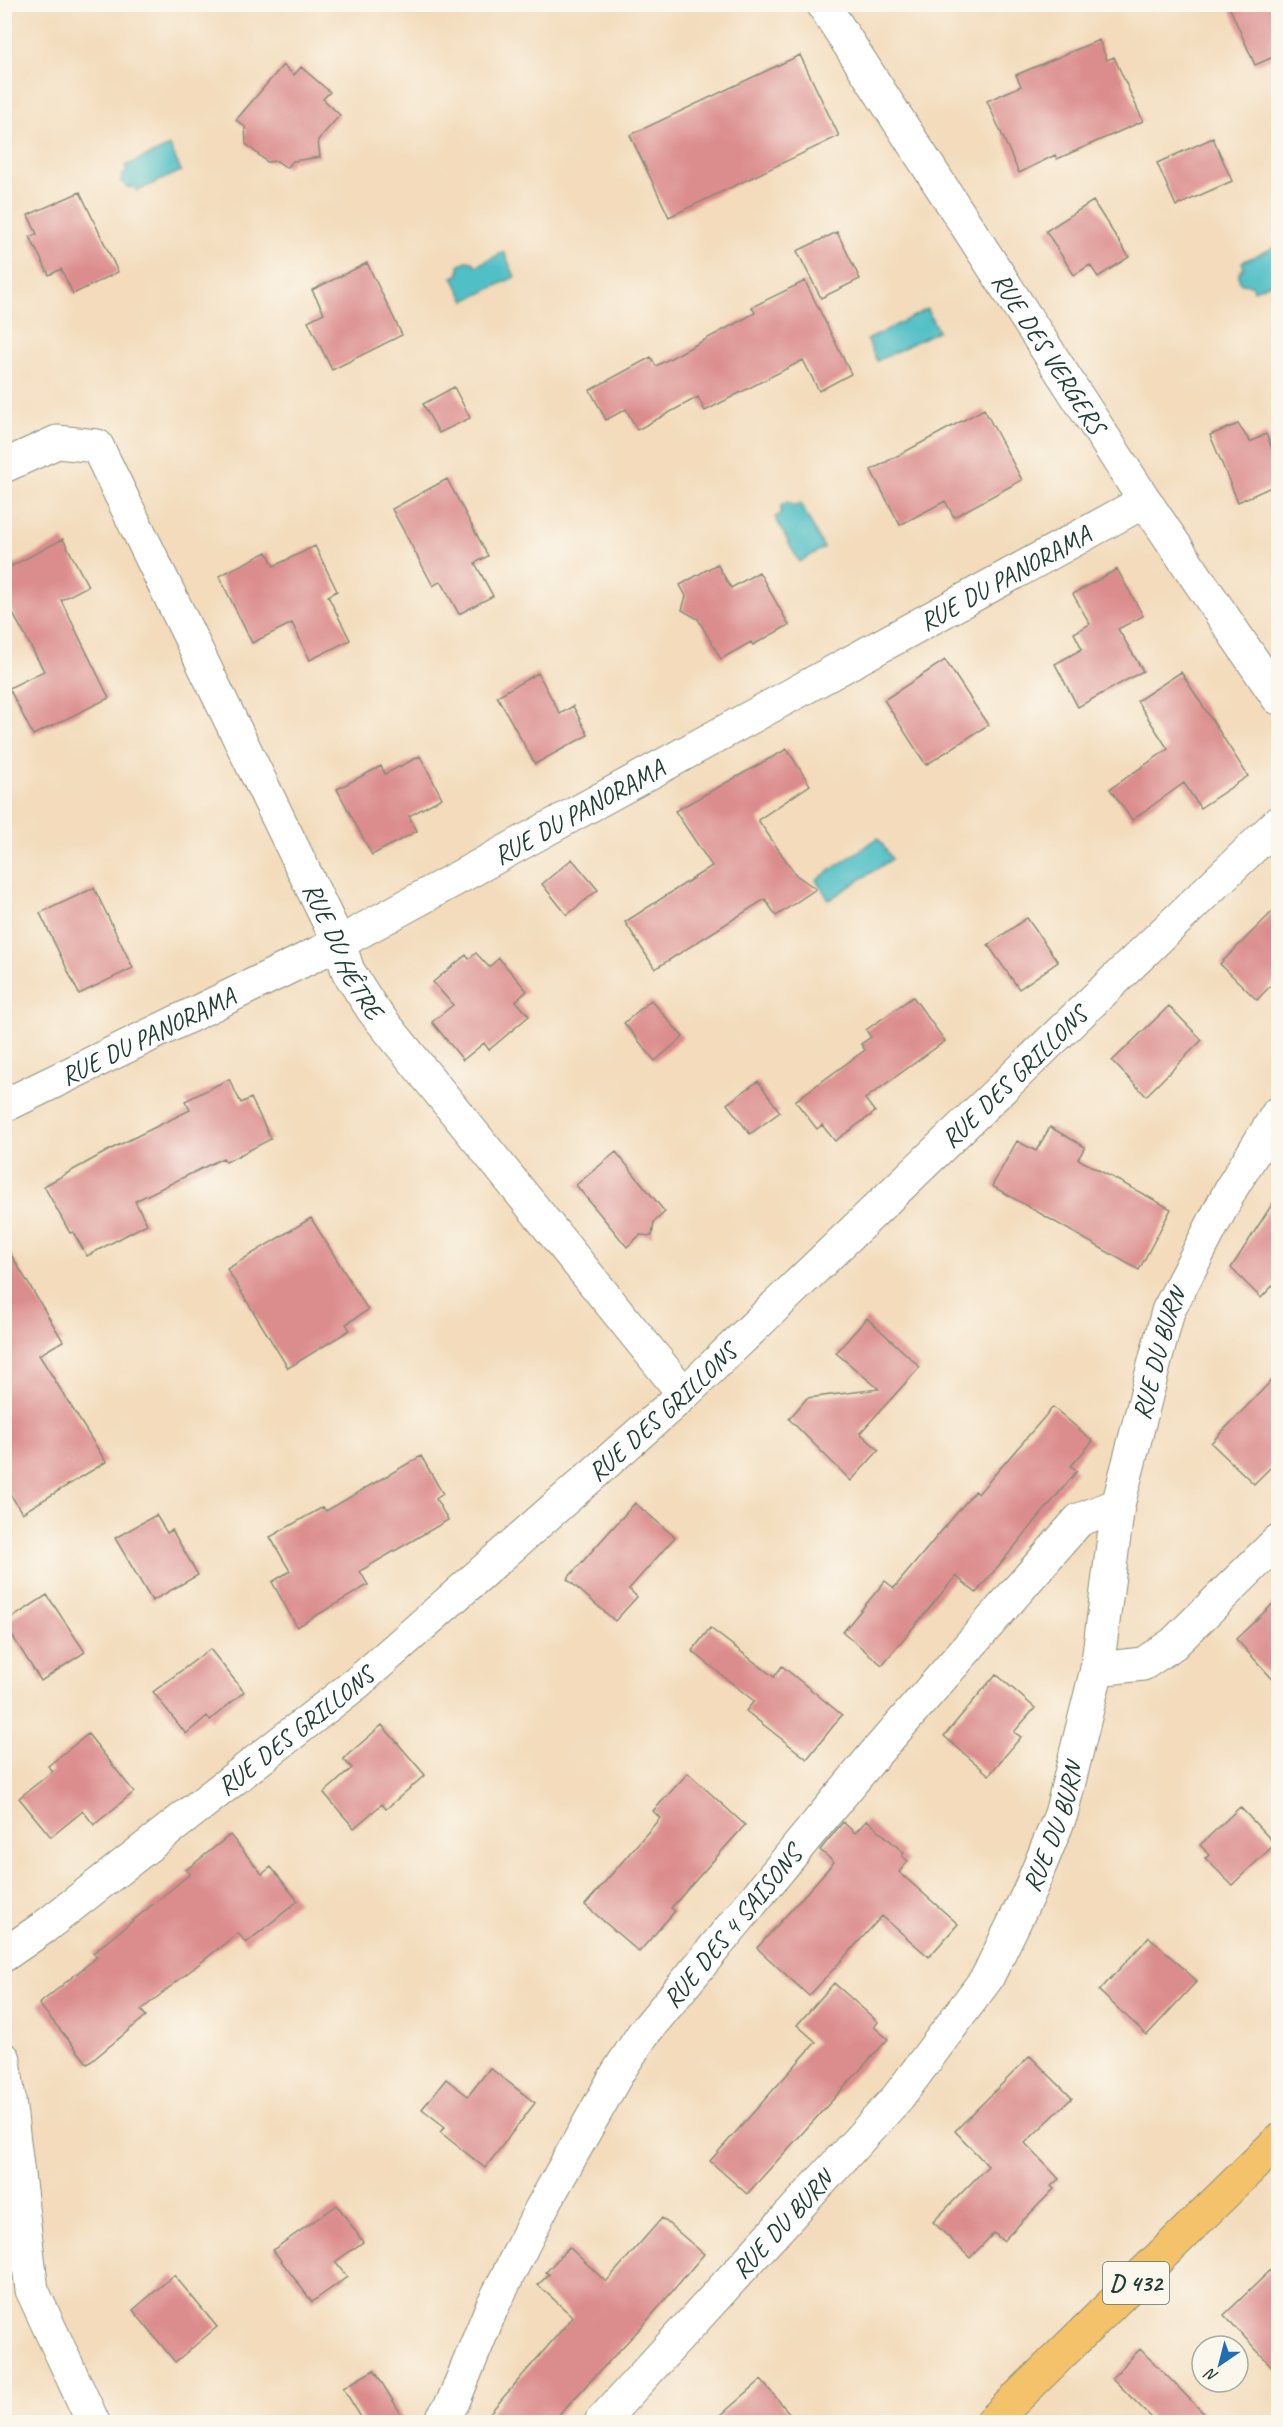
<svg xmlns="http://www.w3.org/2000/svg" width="1283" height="2427" font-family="Caveat,sans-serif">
	<rect width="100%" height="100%" fill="#fbf7ec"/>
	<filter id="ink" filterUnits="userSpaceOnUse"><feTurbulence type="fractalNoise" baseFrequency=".0167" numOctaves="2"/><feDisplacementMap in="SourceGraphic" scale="12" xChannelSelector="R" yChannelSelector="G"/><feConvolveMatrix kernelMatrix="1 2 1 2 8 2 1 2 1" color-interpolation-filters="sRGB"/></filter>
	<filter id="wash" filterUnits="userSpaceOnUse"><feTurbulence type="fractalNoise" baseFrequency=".008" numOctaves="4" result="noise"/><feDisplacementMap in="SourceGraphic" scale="24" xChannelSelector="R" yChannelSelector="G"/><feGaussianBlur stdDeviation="1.35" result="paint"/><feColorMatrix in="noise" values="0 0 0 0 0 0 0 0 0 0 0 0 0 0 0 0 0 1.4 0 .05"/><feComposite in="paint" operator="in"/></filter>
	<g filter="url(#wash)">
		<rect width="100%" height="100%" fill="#f3dbbb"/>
		<path fill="#51bfc6" stroke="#387e7d" stroke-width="1.5" d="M 170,146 L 181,171 L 137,191 L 134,186 L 129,188 L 121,182 L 122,176 L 127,171 L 125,166 Z
			M 1278,246 L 1278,280 L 1254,290 L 1252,285 L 1241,284 C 1238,279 1237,271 1244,268 L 1242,262 Z
			M 504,252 L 515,277 L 465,301 L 453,277 L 459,274 L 459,265 L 466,261 L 473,262 L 476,266 Z
			M 927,309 L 938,331 L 877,361 L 867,340 Z
			M 787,502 L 795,506 L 800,503 L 824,548 L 799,562 L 775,517 L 781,514 L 781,506 Z
			M 878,838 L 892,859 L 829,900 L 816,880 Z"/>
		<g id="blocks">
			<path fill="#db8c8c" d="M 1228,4 L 1278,4 L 1278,55 L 1255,65 Z
				M 1099,40 L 1107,60 L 1114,57 L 1143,121 L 1057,159 L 1055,155 L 1019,173 L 987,101 L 1021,86 L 1016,75 Z
				M 800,55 L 839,136 L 669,217 L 630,135 Z
				M 283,65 L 294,75 L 301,67 L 330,92 L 323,99 L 340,115 L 318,140 L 320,157 L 293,161 L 287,168 L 277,161 L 267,162 L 246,144 L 245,127 L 236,120 Z
				M 1213,138 L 1232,181 L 1176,206 L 1157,163 Z
				M 80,192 L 118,272 L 73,294 L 61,269 L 49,275 L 30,237 L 37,234 L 28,215 Z
				M 1093,201 L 1129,257 L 1098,277 L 1090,265 L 1074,275 L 1046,231 Z
				M 837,232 L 860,279 L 821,298 L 797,251 Z
				M 367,263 L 402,335 L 332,370 L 308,321 L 324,313 L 312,290 Z
				M 805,281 L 851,374 L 819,391 L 803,360 L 705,411 L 698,397 L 637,430 L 626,409 L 606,420 L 590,390 L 651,357 L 656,366 L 755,313 L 752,307 Z
				M 454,387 L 470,418 L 439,433 L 423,404 Z
				M 984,409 L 1022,480 L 954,517 L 945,501 L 900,525 L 871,470 Z
				M 1238,424 L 1250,442 L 1266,434 L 1278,463 L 1278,484 L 1238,502 L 1210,435 Z
				M 447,479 L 488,556 L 475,563 L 493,596 L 459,614 L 441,581 L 433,586 L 392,509 Z
				M 63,539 L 88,586 L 61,600 L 109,698 L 33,735 L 9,688 L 44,671 L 4,597 L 4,570 Z
				M 315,546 L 337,591 L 328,596 L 350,640 L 310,660 L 292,623 L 252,643 L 219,576 L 267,552 L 274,566 Z
				M 717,564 L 731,588 L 759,572 L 789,625 L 753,645 L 751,642 L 721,659 L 698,619 L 682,610 L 686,596 L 680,585 Z
				M 1117,569 L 1143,616 L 1118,629 L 1143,671 L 1078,707 L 1055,664 L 1082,649 L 1074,633 L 1090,624 L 1073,594 Z
				M 945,660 L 988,725 L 926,765 L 884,700 Z
				M 1181,672 L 1248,776 L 1200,808 L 1184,783 L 1132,820 L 1110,789 L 1168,749 L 1137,701 Z
				M 538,673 L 560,714 L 573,706 L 588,735 L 535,764 L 497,696 Z
				M 787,749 L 810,785 L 758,820 L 796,875 L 816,889 L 776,916 L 765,899 L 655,969 L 625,922 L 712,866 L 675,811 Z
				M 420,756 L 442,798 L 409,816 L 417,831 L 372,855 L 337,789 L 381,766 L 385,774 Z
				M 572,859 L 598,890 L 567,915 L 542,884 Z
				M 94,888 L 133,968 L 79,994 L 40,913 Z
				M 1278,906 L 1278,978 L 1257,1000 L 1220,964 Z
				M 1027,918 L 1058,962 L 1019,989 L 988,945 Z
				M 476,953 L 489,967 L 499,958 L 527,991 L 516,1001 L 529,1016 L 489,1050 L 484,1043 L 463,1060 L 432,1022 L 453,1005 L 433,982 L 466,955 L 469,959 Z
				M 913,997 L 945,1041 L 865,1099 L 875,1112 L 835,1141 L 822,1125 L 817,1129 L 795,1101 L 865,1050 L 861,1044 L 871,1037 L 866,1030 Z
				M 651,1000 L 683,1037 L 655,1061 L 624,1023 Z
				M 1169,1006 L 1202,1040 L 1146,1096 L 1112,1061 Z
				M 229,1079 L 241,1103 L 251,1098 L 271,1139 L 226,1162 L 223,1158 L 135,1201 L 147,1224 L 87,1256 L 73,1232 L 70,1233 L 44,1186 L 113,1148 L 190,1110 L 185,1101 Z
				M 758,1081 L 780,1112 L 750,1134 L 727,1104 Z
				M 1050,1127 L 1085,1147 L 1078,1159 L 1171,1209 L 1139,1270 L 992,1186 L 1017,1141 L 1036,1151 Z
				M 616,1152 L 665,1212 L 654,1222 L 652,1236 L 640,1235 L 627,1247 L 576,1185 Z
				M 1278,1195 L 1278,1280 L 1261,1298 L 1231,1268 Z
				M 311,1218 L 368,1310 L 346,1324 L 350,1330 L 288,1368 L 227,1269 Z
				M 4,1243 L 63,1341 L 39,1355 L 106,1462 L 22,1513 L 4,1484 Z
				M 867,1318 L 920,1367 L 860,1433 L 879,1450 L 851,1481 L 789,1419 L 807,1398 L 879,1389 L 836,1353 Z
				M 1278,1374 L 1278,1460 L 1254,1484 L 1211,1443 Z
				M 1053,1407 L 1093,1441 L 1071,1466 L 1077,1471 L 976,1593 L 956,1576 L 882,1665 L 843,1632 L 885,1581 L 894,1588 L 975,1491 L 978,1494 Z
				M 421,1456 L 443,1494 L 436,1499 L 448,1520 L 360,1571 L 368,1585 L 297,1627 L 272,1582 L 290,1571 L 270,1537 L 323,1507 L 326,1511 Z
				M 635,1503 L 675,1537 L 629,1589 L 637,1597 L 615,1621 L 567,1579 Z
				M 156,1515 L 167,1533 L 172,1530 L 198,1575 L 152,1601 L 115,1538 Z
				M 47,1595 L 85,1652 L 41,1681 L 4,1623 Z
				M 1278,1599 L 1278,1685 L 1236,1639 Z
				M 710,1628 L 774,1677 L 782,1666 L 842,1715 L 807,1759 L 746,1711 L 754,1701 L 692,1651 Z
				M 210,1649 L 244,1692 L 210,1720 L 207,1716 L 186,1734 L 153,1692 Z
				M 996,1674 L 1035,1708 L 1014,1732 L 1021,1737 L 989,1775 L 944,1736 Z
				M 382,1725 L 425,1775 L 386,1809 L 382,1804 L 354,1828 L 324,1793 L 352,1768 L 343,1759 Z
				M 88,1734 L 134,1792 L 94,1825 L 83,1811 L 51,1837 L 19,1798 L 53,1771 L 48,1766 Z
				M 688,1773 L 745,1825 L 671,1908 L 675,1911 L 639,1952 L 585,1905 L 660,1818 L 653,1811 Z
				M 1240,1807 L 1275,1844 L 1232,1885 L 1205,1858 L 1210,1855 L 1200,1845 Z
				M 867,1820 L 904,1853 L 902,1856 L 908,1861 L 899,1872 L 958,1924 L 929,1957 L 882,1916 L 809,1996 L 757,1948 L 834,1862 L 820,1850 L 843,1822 L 855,1833 Z
				M 230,1835 L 262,1874 L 271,1867 L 298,1901 L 246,1943 L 238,1933 L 141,2010 L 146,2016 L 88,2064 L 39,2004 L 97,1957 L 93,1953 L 190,1874 L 186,1870 Z
				M 1149,1937 L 1197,1981 L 1147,2035 L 1099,1991 Z
				M 834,1983 L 878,2022 L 874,2027 L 888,2039 L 747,2194 L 710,2161 L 816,2042 L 797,2025 Z
				M 1030,2056 L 1072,2098 L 1025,2143 L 1059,2179 L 1051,2186 L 1054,2189 L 1003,2241 L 994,2233 L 970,2258 L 933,2222 L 988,2166 L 955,2131 Z
				M 490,2068 L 535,2103 L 485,2168 L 440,2132 L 445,2127 L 422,2109 L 446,2079 L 468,2096 Z
				M 337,2205 L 363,2242 L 335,2262 L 347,2277 L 312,2302 L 273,2250 Z
				M 662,2218 L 704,2254 L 647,2321 L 552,2422 L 482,2422 L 573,2317 L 538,2285 L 549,2274 L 546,2272 L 569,2247 L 606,2282 Z
				M 1278,2263 L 1278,2373 L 1224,2315 Z
				M 174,2275 L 217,2327 L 175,2362 L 133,2310 Z
				M 1140,2349 L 1176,2385 L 1212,2422 L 1156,2422 L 1112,2378 Z
				M 374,2370 L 406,2422 L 364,2422 L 343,2388 Z
				M 761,2380 L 797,2422 L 713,2422 Z"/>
		</g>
	</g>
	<g filter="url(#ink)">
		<use href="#blocks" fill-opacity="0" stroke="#898c78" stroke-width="1.5"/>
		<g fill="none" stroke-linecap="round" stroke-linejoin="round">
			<defs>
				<g id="minor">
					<path id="s1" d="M 823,4 L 1145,501 L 1278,698"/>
					<path id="s2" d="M 4,466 L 57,442 L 97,446 L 339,943 L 348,971 L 373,1010 L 684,1394"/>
					<path id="s3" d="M 4,1106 L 339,943 L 1145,501"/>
					<path d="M 1097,1669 L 1143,1664 L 1173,1644 L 1278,1541"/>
					<path id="s4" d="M 4,1955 L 43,1928 L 358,1682 L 684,1394 L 1278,823"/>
					<path d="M 4,2059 L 32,2290 L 93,2422"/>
					<path id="s5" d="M 440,2422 L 453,2402 L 492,2307 L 541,2209 L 618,2072 L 643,2034 L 874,1755 L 1079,1520 L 1118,1505"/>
					<path id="s6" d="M 601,2422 L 898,2097 L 987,1978 L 1029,1892 L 1061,1814 L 1097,1669 L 1118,1505 L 1168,1311 L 1232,1187 L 1278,1113"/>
				</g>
				<path id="primary" d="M 992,2422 L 1278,2141"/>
			</defs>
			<use href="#minor" stroke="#898c78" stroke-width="35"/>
			<use href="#primary" stroke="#898c78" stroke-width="35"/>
			<use href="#minor" stroke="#fff" stroke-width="33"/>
			<use href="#primary" stroke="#f3c26a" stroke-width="33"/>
		</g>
	</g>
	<g text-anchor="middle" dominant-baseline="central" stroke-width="4.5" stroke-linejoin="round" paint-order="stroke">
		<rect fill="#fbf7ec" stroke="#61756b" stroke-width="1.5" x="1103" y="2262" width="66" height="42" rx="4.5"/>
		<g font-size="24" font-weight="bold" fill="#1f3d34">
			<text x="1136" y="2283">D 432</text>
		</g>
		<g font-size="26" fill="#1f3d34" stroke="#fbf7ec">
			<text stroke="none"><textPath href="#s1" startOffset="416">RUE DES VERGERS</textPath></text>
			<text stroke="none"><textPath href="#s3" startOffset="1132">RUE DU PANORAMA</textPath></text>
			<text stroke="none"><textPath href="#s3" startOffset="646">RUE DU PANORAMA</textPath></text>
			<text stroke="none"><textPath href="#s2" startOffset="660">RUE DU HÊTRE</textPath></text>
			<text stroke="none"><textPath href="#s3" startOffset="160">RUE DU PANORAMA</textPath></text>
			<text stroke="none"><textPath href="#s4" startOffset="1340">RUE DES GRILLONS</textPath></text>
			<text stroke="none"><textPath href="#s6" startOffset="1240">RUE DU BURN</textPath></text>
			<text stroke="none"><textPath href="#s4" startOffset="854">RUE DES GRILLONS</textPath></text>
			<text stroke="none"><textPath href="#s4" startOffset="368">RUE DES GRILLONS</textPath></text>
			<text stroke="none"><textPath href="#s6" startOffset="754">RUE DU BURN</textPath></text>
			<text stroke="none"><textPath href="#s5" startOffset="578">RUE DES 4 SAISONS</textPath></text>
			<text stroke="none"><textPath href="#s6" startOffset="268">RUE DU BURN</textPath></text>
		</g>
	</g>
	<rect width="1283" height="2427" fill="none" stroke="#fbf7ec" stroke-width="24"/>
	<g transform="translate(1220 2364) rotate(215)"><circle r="28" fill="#fbf7ec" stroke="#a3ada2" stroke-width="1.5"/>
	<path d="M0-4.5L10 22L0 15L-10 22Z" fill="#1f6fb2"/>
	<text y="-9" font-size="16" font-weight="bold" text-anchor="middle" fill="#1f3d34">N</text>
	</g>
</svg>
